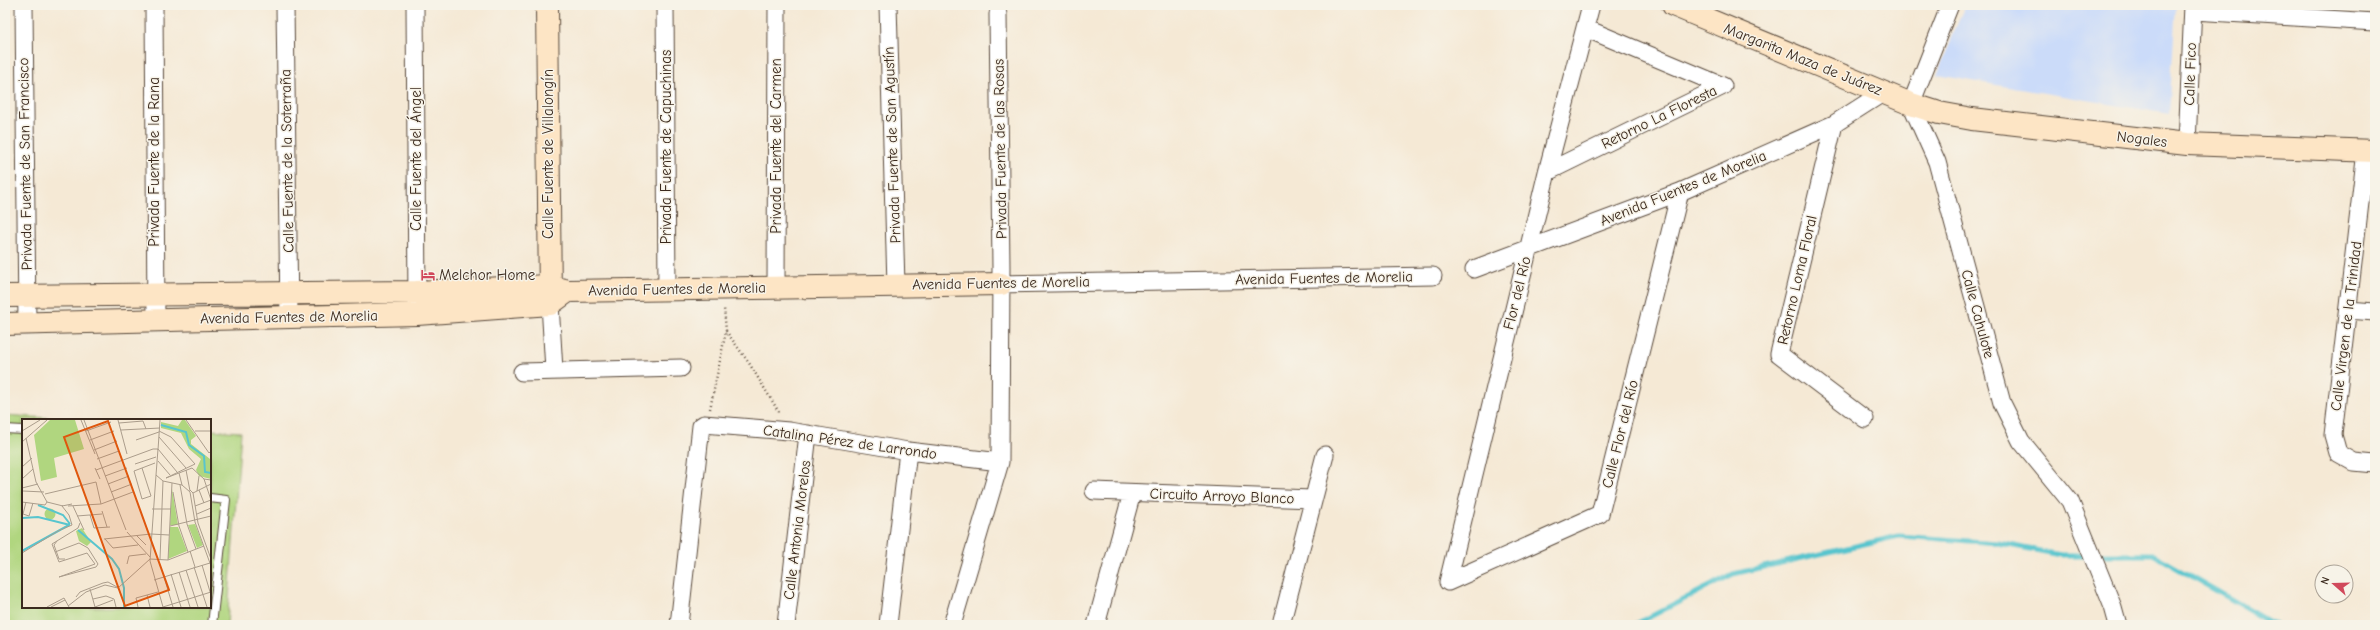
<svg xmlns="http://www.w3.org/2000/svg" width="2380" height="630" font-family="'Comic Neue',sans-serif">
	<rect width="100%" height="100%" fill="#f7f3e8"/>
	<filter id="ink" filterUnits="userSpaceOnUse"><feTurbulence type="fractalNoise" baseFrequency=".025" numOctaves="2"/><feDisplacementMap in="SourceGraphic" scale="8" xChannelSelector="R" yChannelSelector="G"/><feConvolveMatrix kernelMatrix="1 2 1 2 8 2 1 2 1" color-interpolation-filters="sRGB"/></filter>
	<filter id="wash" filterUnits="userSpaceOnUse"><feTurbulence type="fractalNoise" baseFrequency=".012" numOctaves="4" result="noise"/><feDisplacementMap in="SourceGraphic" scale="16" xChannelSelector="R" yChannelSelector="G"/><feGaussianBlur stdDeviation="0.9" result="paint"/><feColorMatrix in="noise" values="0 0 0 0 0 0 0 0 0 0 0 0 0 0 0 0 0 1.4 0 .05"/><feComposite in="paint" operator="in"/></filter>
	<g filter="url(#wash)">
		<rect width="100%" height="100%" fill="#f5e9d5"/>
		<path fill="#cbdbf9" d="M 1965,5 L 2176,5 L 2169,114 L 1937,75 Z"/>
		<path fill="#b0d67f" stroke="#76804e" d="M 5,415 L 77,420 L 23,420 L 23,607 L 210,607 L 210,430 L 241,432 L 227,625 L 5,625 Z"/>
		<g fill="none" stroke-linecap="round" stroke-linejoin="round">
			<path stroke="#58c5ce" stroke-width="5" d="M 1634,625 L 1733,574 L 1899,536 L 1998,543 L 2061,555 L 2154,555 L 2276,625"/>
		</g>
	</g>
	<g filter="url(#ink)">
		<g fill="none" stroke-linecap="round" stroke-linejoin="round">
			<defs>
				<path id="lane" d="M 5,429 L 23,430
					M 210,498 L 226,500 L 212,625"/>
				<path id="street" d="M 24,5 L 27,323
					M 154,5 L 156,320
					M 285,5 L 289,317
					M 415,5 L 417,304
					M 665,5 L 667,289
					M 888,5 L 896,285
					M 1950,5 L 1911,104 L 1937,162 L 2002,403 L 2021,441 L 2070,501 L 2113,607 L 2118,625
					M 2193,11 L 2375,22
					M 1585,28 L 1723,86
					M 1834,124 L 1779,354 L 1865,419
					M 2187,144 L 2193,5
					M 2366,151 L 2333,435 L 2338,453 L 2354,462 L 2375,464
					M 1547,172 L 1723,86
					M 1474,269 L 1680,192 L 1834,124 L 1884,92
					M 1001,284 L 1433,276
					M 776,288 L 777,5
					M 550,304 L 554,370
					M 2348,310 L 2375,312
					M 522,372 L 681,368
					M 1094,491 L 1312,499
					M 1448,582 L 1547,172 L 1591,5
					M 1448,582 L 1600,514 L 1680,192
					M 679,625 L 701,426 L 704,424 L 789,431 L 908,451 L 1000,462
					M 786,625 L 808,434
					M 888,625 L 908,451
					M 952,625 L 1000,462 L 1001,267 L 998,14
					M 1096,625 L 1132,493
					M 1281,625 L 1325,455"/>
				<path id="secondary" d="M 547,5 L 550,301
					M 1673,5 L 1911,104 L 1939,113 L 1972,119 L 2187,144 L 2375,151
					M 5,296 L 416,292 L 549,286 L 568,291 L 1001,284
					M 5,324 L 417,314 L 550,304 L 568,291"/>
			</defs>
			<use href="#lane" stroke="#574739" stroke-width="10"/>
			<use href="#street" stroke="#574739" stroke-width="19"/>
			<use href="#secondary" stroke="#574739" stroke-width="24"/>
			<path stroke="#574739" stroke-width="2.5" stroke-dasharray="1 3" stroke-linecap="butt" d="M 726,331 L 749,363 L 780,414
				M 710,409 L 726,331 L 724,308"/>
			<use href="#lane" stroke="#fff" stroke-width="8"/>
			<use href="#street" stroke="#fff" stroke-width="17"/>
			<use href="#secondary" stroke="#fde5c5" stroke-width="22"/>
		</g>
	</g>
	<defs>
		<symbol id="hotel-bare" viewBox="-9 -9 18 18"><path d="M-6-4.5h1.5V1H6V5H4.5V3h-9V5H-6ZM-4 0a1.8 1.8 0 1 1 3.6 0ZM.5 0V-2.5h3Q6-2.5 6 0Z" fill="#d1495b" stroke="#f7f3e8" stroke-width="2.5" paint-order="stroke"/></symbol>
	</defs>
	<g fill-rule="evenodd">
		<use href="#hotel-bare" x="418" y="265" width="20" height="20"/>
	</g>
	<g text-anchor="middle" dominant-baseline="central" stroke-width="3" stroke-linejoin="round" paint-order="stroke">
		<g font-size="15" fill="#3b2a1e" stroke="#f7f3e8">
			<text transform="translate(1803 59) rotate(22)">Margarita Maza de Juárez</text>
			<text transform="translate(2190 74) rotate(-88)">Calle Fico</text>
			<text transform="translate(1659 117) rotate(-26)">Retorno La Floresta</text>
			<text transform="translate(2142 139) rotate(7)">Nogales</text>
			<text transform="translate(892 145) rotate(-92)">Privada Fuente de San Agustín</text>
			<text transform="translate(776 146) rotate(-90)">Privada Fuente del Carmen</text>
			<text transform="translate(666 147) rotate(-90)">Privada Fuente de Capuchinas</text>
			<text transform="translate(1000 149) rotate(-91)">Privada Fuente de las Rosas</text>
			<text transform="translate(548 154) rotate(-90)">Calle Fuente de Villalongín</text>
			<text transform="translate(416 159) rotate(-90)">Calle Fuente del Ángel</text>
			<text transform="translate(287 161) rotate(-91)">Calle Fuente de la Soterraña</text>
			<text transform="translate(154 162) rotate(-90)">Privada Fuente de la Rana</text>
			<text transform="translate(25 164) rotate(-91)">Privada Fuente de San Francisco</text>
			<text transform="translate(1683 188) rotate(-22)">Avenida Fuentes de Morelia</text>
			<text transform="translate(1324 278) rotate(-1)">Avenida Fuentes de Morelia</text>
			<text transform="translate(1797 280) rotate(-77)">Retorno Loma Floral</text>
			<text transform="translate(1001 283) rotate(-1)">Avenida Fuentes de Morelia</text>
			<text transform="translate(677 289) rotate(-1)">Avenida Fuentes de Morelia</text>
			<text transform="translate(1517 293) rotate(-76)">Flor del Río</text>
			<text transform="translate(1978 314) rotate(75)">Calle Cahulote</text>
			<text transform="translate(289 317) rotate(-1)">Avenida Fuentes de Morelia</text>
			<text transform="translate(2346 326) rotate(-83)">Calle Virgen de la Trinidad</text>
			<text transform="translate(1620 434) rotate(-76)">Calle Flor del Río</text>
			<text transform="translate(850 442) rotate(8)">Catalina Pérez de Larrondo</text>
			<text transform="translate(1222 496) rotate(2)">Circuito Arroyo Blanco</text>
			<text transform="translate(797 530) rotate(-83)">Calle Antonia Morelos</text>
		</g>
		<g font-size="15" fill="#3b2a1e" stroke="#f7f3e8" text-anchor="start">
			<text x="439" y="275">Melchor Home</text>
		</g>
	</g>
	<g transform="translate(22 419)">
		<rect width="189" height="189" fill="#f5e9d5"/>
		<path d="M 28,1 L 53,1 L 62,30 L 32,39 L 35,58 L 19,62 L 12,16 ZM 160,1 L 163,1 L 174,17 L 169,21 L 169,25 L 188,40 L 189,60 L 177,57 L 174,51 L 179,40 L 167,30 L 159,14 L 139,9 L 139,3 L 156,7 ZM 150,70 L 156,106 L 148,106 ZM22.5 95a5.5 5.5 0 1 1 11 0a5.5 5.5 0 1 1-11 0ZM 173,105 L 181,126 L 175,129 L 166,106 ZM 148,108 L 156,108 L 165,132 L 146,140 ZM 60,109 L 69,123 L 65,127 L 57,122 L 54,112 Z" fill="#b0d67f"/>
		<path fill="none" stroke="#58c5ce" stroke-width="2" d="M 139,6 L 164,13 L 167,26 L 182,37 L 183,53 L 189,54M 16,86 L 41,96 L 48,105M 0,99 L 16,98 L 48,106M 56,111 L 90,140 L 97,150 L 102,169 L 102,188M 0,132 L 47,106"/>
		<path fill="none" stroke="#ab9d8c" stroke-width="1" d="M 59,1 L 73,35M 62,1 L 104,111M 96,1 L 105,35M 164,1 L 187,34 L 189,32M 97,4 L 121,2 L 124,10M 99,11 L 138,9M 0,12 L 18,1M 64,12 L 89,3M 137,12 L 149,18 L 173,45 L 144,59M 173,12 L 189,12M 137,18 L 164,49M 4,19 L 14,63 L 25,83M 68,21 L 92,12M 114,21 L 137,13M 0,23 L 25,1M 136,30 L 134,56 L 141,62 L 160,66 L 168,73 L 173,103 L 189,147M 72,31 L 95,22M 136,31 L 138,1M 75,40 L 97,32M 136,42 L 148,56M 113,45 L 134,38M 0,48 L 10,39M 73,49 L 78,60M 120,49 L 129,77 L 120,80 L 112,52 L 120,49 L 133,44M 74,51 L 131,30 L 136,30 L 155,53M 164,51 L 168,72M 157,54 L 160,66M 134,56 L 128,142 L 141,188M 83,57 L 105,49M 144,59 L 170,49 L 182,60 L 189,61M 0,60 L 11,50M 182,60 L 189,81M 86,65 L 107,57M 158,66 L 165,105 L 174,130M 0,69 L 16,65M 168,71 L 171,74 L 176,104 L 189,140M 177,71 L 182,84M 1,72 L 22,73M 175,72 L 177,57M 89,73 L 110,65M 151,73 L 157,107 L 166,133M 171,74 L 189,65M 23,75 L 74,63 L 79,85M 0,83 L 23,86 L 25,83M 4,83 L 1,95 L 7,97 L 11,84M 25,83 L 41,87M 46,87 L 79,85 L 111,73M 51,87 L 62,111M 173,87 L 189,81M 130,90 L 149,90M 80,92 L 85,108M 175,95 L 189,89M 68,96 L 72,109 L 88,108M 55,97 L 80,95M 58,104 L 56,109 L 30,125 L 37,143 L 65,134M 148,107 L 189,97M 105,113 L 128,138M 114,116 L 124,126M 82,120 L 129,115 L 147,116M 83,120 L 91,129 L 116,126M 35,122 L 32,126 L 37,140 L 43,140M 168,132 L 173,148M 33,133 L 57,124 L 66,129 L 76,145 L 74,148 L 37,158M 0,134 L 36,112 L 50,106 L 47,96 L 40,87 L 50,85M 138,140 L 141,62M 146,141 L 150,64M 105,145 L 107,137 L 124,135M 180,146 L 189,176M 172,148 L 185,188M 164,151 L 176,188M 157,153 L 168,188M 149,155 L 159,188M 37,158 L 73,145 L 65,134M 142,158 L 151,188M 132,161 L 188,144M 68,170 L 73,188M 125,176 L 128,188M 54,178 L 58,173 L 81,164 L 86,163 L 95,168M 71,180 L 84,177 L 92,180 L 94,188M 46,187 L 64,173 L 83,166 L 96,169 L 128,140 L 146,141 L 182,127M 25,188 L 42,179 L 47,188M 29,188 L 43,181M 73,188 L 91,181M 116,188 L 114,179 L 136,173M 141,188 L 189,173"/>
		<path fill="#df570d" fill-opacity="0.15" stroke="#df570d" stroke-width="2" d="M 86,2 L 147,171 L 103,187 L 42,18 Z"/>
		<rect width="189" height="189" fill="none" stroke="#3b2a1e" stroke-width="2"/>
	</g>
	<rect width="2380" height="630" fill="none" stroke="#f7f3e8" stroke-width="20"/>
	<g transform="translate(2334 584) rotate(290)"><circle r="19" fill="#f7f3e8" stroke="#aca397"/>
	<path d="M0-3L7 15L0 10L-7 15Z" fill="#d1495b"/>
	<text y="-6" font-size="11" font-weight="bold" text-anchor="middle" fill="#3b2a1e">N</text>
	</g>
</svg>
